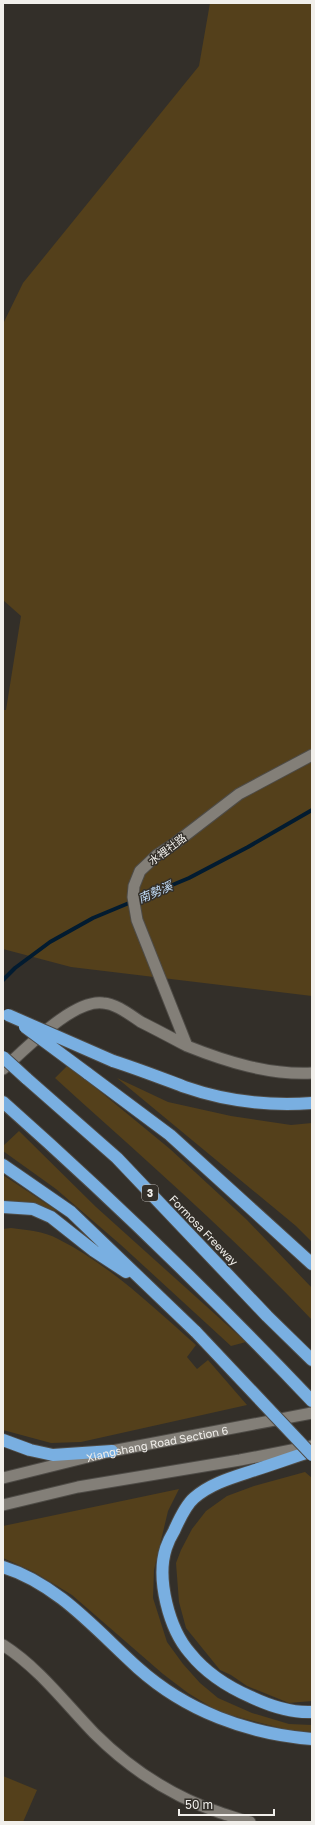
<svg xmlns="http://www.w3.org/2000/svg" width="315" height="1825" font-family="'Golos Text','Noto Sans TC',sans-serif">
	<rect width="100%" height="100%" fill="#332f29"/>
	<path fill="#54401b" d="M 210,3 L 312,3 L 312,996 L 71,967 L 3,949 L 3,710 L 6,710 L 21,616 L 3,600 L 3,324 L 23,283 L 199,66 Z
		M 68,1065 L 170,1149 L 247,1220 L 312,1288 L 312,1320 C 231,1234 142,1157 55,1078 Z
		M 117,1078 L 168,1102 L 231,1116 L 291,1125 L 312,1123 L 312,1242 L 296,1226 Z
		M 19,1131 L 96,1207 L 246,1342 L 231,1346 L 121,1245 L 56,1189 L 3,1151 L 3,1146 Z
		M 3,1175 L 59,1212 L 39,1205 L 3,1202 Z
		M 11,1228 C 26,1230 44,1231 58,1239 C 110,1265 153,1307 196,1345 L 187,1357 L 197,1369 L 208,1360 L 247,1405 L 81,1442 L 51,1443 L 3,1430 L 3,1229 Z
		M 305,1472 L 312,1478 L 312,1701 L 289,1703 L 247,1686 L 231,1675 L 220,1670 L 186,1628 L 179,1602 L 176,1563 L 181,1550 L 192,1529 L 206,1511 L 227,1496 L 254,1486 Z
		M 179,1489 L 168,1511 L 154,1570 L 153,1598 L 167,1642 L 183,1664 L 200,1683 L 218,1698 L 252,1713 L 289,1724 L 312,1725 L 312,1732 L 288,1730 L 219,1712 L 188,1693 L 163,1674 L 72,1595 L 34,1572 L 3,1558 L 3,1526 Z
		M 3,1776 L 37,1790 L 23,1822 L 3,1822 Z"/>
	<g fill="none" stroke-linecap="round" stroke-linejoin="round">
		<path stroke="#021b30" stroke-width="4" d="M 3,980 L 15,968 L 50,942 L 93,918 L 189,878 L 248,847 L 312,810"/>
		<defs>
			<path id="minor" d="M 187,1046 L 137,920 L 133,897 L 134,886 L 140,871 L 157,855 L 174,844 L 239,794 L 312,755
				M 3,1069 C 26,1049 73,999 103,1003 C 117,1004 130,1015 141,1022 C 157,1030 172,1038 187,1046 C 227,1062 269,1075 312,1073
				M 3,1645 C 39,1668 65,1703 94,1733 C 130,1769 173,1797 221,1813 C 231,1816 240,1820 250,1822"/>
			<g id="secondary">
				<path id="s1" d="M 3,1478 L 112,1451 L 312,1413"/>
				<path d="M 3,1505 L 78,1487 L 240,1460 L 312,1446"/>
			</g>
			<path id="motorway" d="M 113,1061 C 138,1069 161,1078 185,1087 C 225,1101 270,1106 312,1103
				M 87,1073 L 170,1135 L 312,1264
				M 26,1078 L 117,1158 L 267,1316 L 312,1360
				M 3,1102 C 110,1197 213,1297 312,1401
				M 3,1165 L 71,1212 L 196,1332
				M 3,1207 L 33,1209 L 51,1217 L 94,1251 L 126,1272
				M 3,1440 L 30,1450 L 53,1455 L 112,1451
				M 312,1451 C 293,1457 274,1464 255,1470 C 234,1477 211,1483 194,1498 C 187,1504 178,1522 174,1531 C 171,1536 168,1542 166,1548 C 156,1579 169,1629 190,1653 C 206,1673 228,1687 251,1697 C 270,1706 291,1713 312,1712
				M 3,1567 C 58,1584 97,1631 138,1668 C 186,1711 248,1734 312,1739"/>
		</defs>
		<use href="#minor" stroke="#4e4b46" stroke-width="13"/>
		<use href="#secondary" stroke="#4e4b46" stroke-width="13"/>
		<use href="#motorway" stroke="#4e4b46" stroke-width="14"/>
		<use href="#minor" stroke="#837f78" stroke-width="11"/>
		<use href="#secondary" stroke="#837f78" stroke-width="11"/>
		<use href="#motorway" stroke="#79afe1" stroke-width="12"/>
		<defs>
			<path id="motorway-bridge" d="M 8,1015 L 113,1061
				M 25,1027 L 87,1073
				M 3,1057 L 26,1078
				M 196,1332 L 312,1455"/>
		</defs>
		<use href="#motorway-bridge" stroke="#4e4b46" stroke-width="14" stroke-linecap="butt"/>
		<use href="#motorway-bridge" stroke="#79afe1" stroke-width="12"/>
	</g>
	<g text-anchor="middle" dominant-baseline="central" stroke-width="3" stroke-linejoin="round" paint-order="stroke">
		<rect fill="#332f29" stroke="#b8b5b1" stroke-width="1" x="142" y="1185" width="16" height="16" rx="3"/>
		<g font-size="10" font-weight="bold" fill="#f1efeb">
			<text x="150" y="1193">3</text>
		</g>
		<g font-size="11" fill="#f1efeb" stroke="#332f29">
			<text transform="translate(167 849) rotate(-37)">水裡社路</text>
			<text transform="translate(204 1230) rotate(46)">Formosa Freeway</text>
			<text stroke="none"><textPath href="#s1" startOffset="158">Xiangshang Road Section 6</textPath></text>
		</g>
		<g font-size="12" font-style="italic" fill="#c1dcf7" stroke="#332f29">
			<text transform="translate(155 892) rotate(-23)">南勢溪</text>
		</g>
	</g>
	<rect width="315" height="1825" fill="none" stroke="#f1efeb" stroke-width="8"/>
	<path d="M179 1809v6h95v-6" fill="none" stroke="#f1efeb" stroke-width="2"/>
	<text x="185" y="1809" font-size="12" fill="#f1efeb" stroke="#332f29" stroke-width="3" paint-order="stroke">50 m</text>
</svg>
